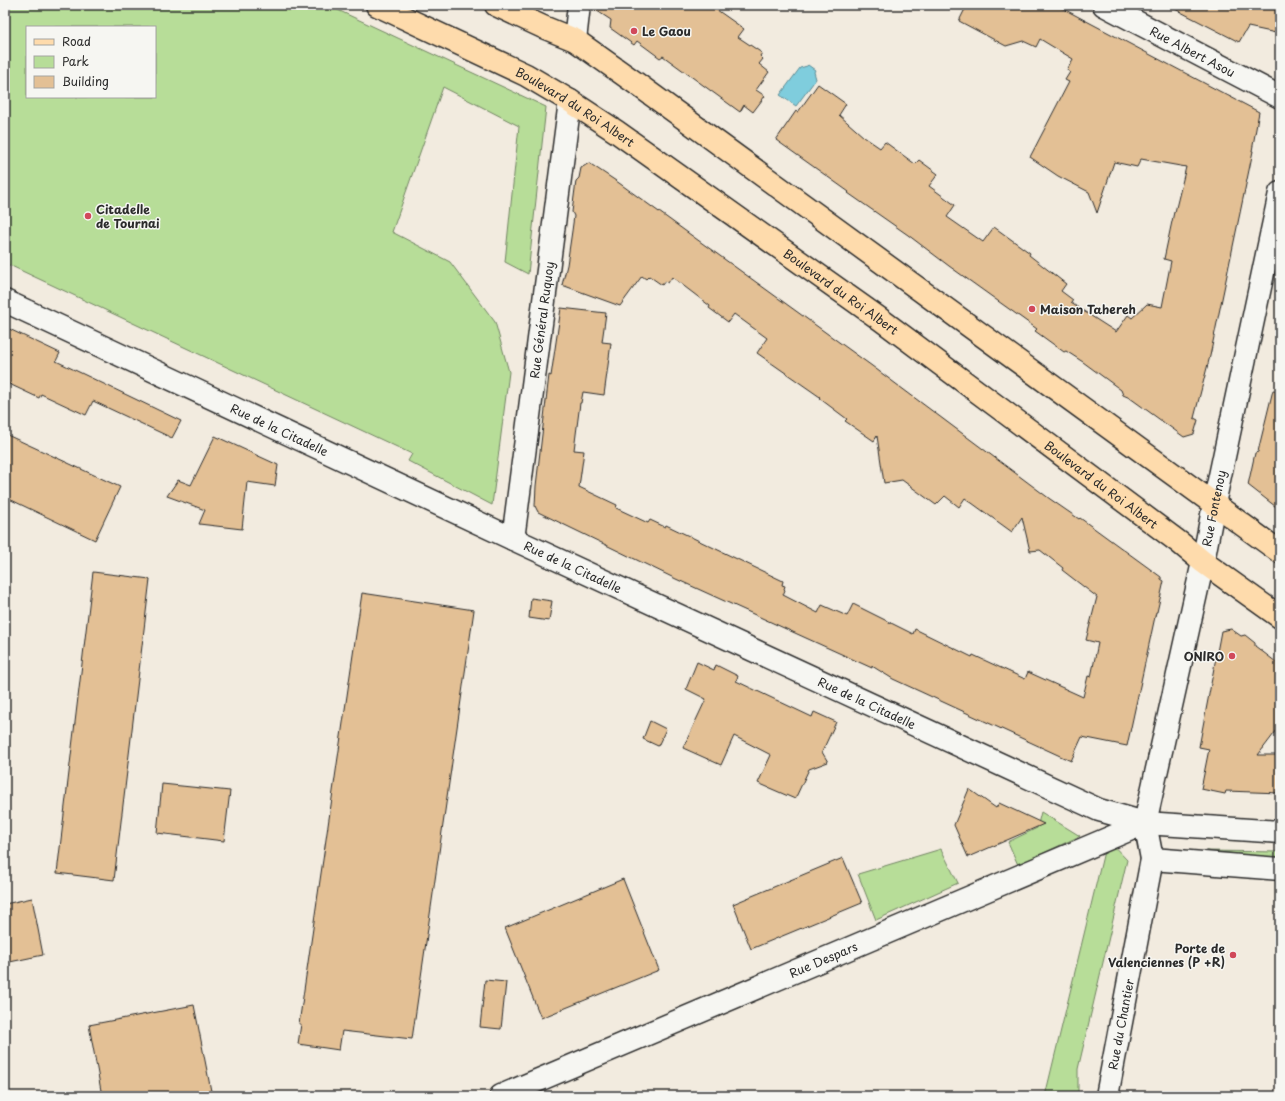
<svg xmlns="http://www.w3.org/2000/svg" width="1285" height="1101" font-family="'Playpen Sans',sans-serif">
	<rect width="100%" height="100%" fill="#f2ebdf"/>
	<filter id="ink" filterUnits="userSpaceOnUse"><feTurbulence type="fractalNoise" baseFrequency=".025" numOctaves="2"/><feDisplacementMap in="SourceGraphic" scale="8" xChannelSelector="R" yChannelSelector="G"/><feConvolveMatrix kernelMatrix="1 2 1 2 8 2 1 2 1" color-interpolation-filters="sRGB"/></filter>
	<g filter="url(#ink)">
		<path fill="#b7dd98" stroke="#718462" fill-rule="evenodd" d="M 5,5 L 327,5 L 546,107 L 528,274 L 505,262 L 519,126 L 443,87 L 392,232 L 450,262 L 495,322 L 509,372 L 492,505 L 408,461 L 412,454 L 5,263 ZM 27,27 L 155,27 L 155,97 L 27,97 Z
			M 1041,812 L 1080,836 L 1018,865 L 1008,842 L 1037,828 Z
			M 1107,839 L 1127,860 L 1078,1069 L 1078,1096 L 1045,1096 Z
			M 941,849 L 958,883 L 876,920 L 858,874 Z
			M 1206,851 L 1280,852 L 1280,858 Z"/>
		<path fill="#7fcddd" stroke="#5d8c96" d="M 808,65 L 815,70 L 814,72 L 816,79 L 796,106 L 780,95 L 800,68 L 807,66 Z"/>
		<path fill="#e3c095" stroke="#2b2b2b" d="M 591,5 L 710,5 L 744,29 L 738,37 L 762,53 L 760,56 L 763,59 L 759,64 L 769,72 L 756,90 L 765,96 L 753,112 L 744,105 L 740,112 L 663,56 L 660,58 L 637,41 L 634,45 L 610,28 L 611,20 L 591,7 Z
			M 967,5 L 1056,5 L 1259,112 L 1252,151 L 1253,151 L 1210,356 L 1194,418 L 1198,420 L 1194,434 L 1184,437 L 1130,398 L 1123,395 L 1121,390 L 1083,362 L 1066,351 L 1064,352 L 1035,331 L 1037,329 L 949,266 L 908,235 L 848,193 L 849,192 L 776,140 L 796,111 L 798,112 L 818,84 L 846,104 L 839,115 L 864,137 L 880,148 L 885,142 L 915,164 L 919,160 L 938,174 L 929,186 L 955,205 L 947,217 L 983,242 L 994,227 L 1030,253 L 1029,255 L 1066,284 L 1061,291 L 1073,300 L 1071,303 L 1116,332 L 1128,315 L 1132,318 L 1147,304 L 1162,307 L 1171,261 L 1164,259 L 1174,212 L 1175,212 L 1186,167 L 1141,159 L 1137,167 L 1114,162 L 1097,213 L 1089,192 L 1058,176 L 1030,157 L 1069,82 L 1065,80 L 1070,72 L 1067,70 L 1073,59 L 1040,39 L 1036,47 L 1023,41 L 1006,46 L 959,21 Z
			M 1167,5 L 1280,5 L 1280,11 L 1276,33 L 1248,27 L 1239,42 Z
			M 589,163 L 619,183 L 872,366 L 1050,499 L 1079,519 L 1080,518 L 1161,577 L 1161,579 L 1164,581 L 1157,612 L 1156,612 L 1127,746 L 1082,737 L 1071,761 L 893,679 L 872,666 L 872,668 L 676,579 L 538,512 L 535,506 L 536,486 L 549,375 L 551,376 L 561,308 L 606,313 L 602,342 L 611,343 L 604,395 L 583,392 L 581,403 L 580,403 L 574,450 L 584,451 L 579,487 L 617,505 L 616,508 L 648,523 L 650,520 L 665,527 L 666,525 L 783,581 L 782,585 L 785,586 L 784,589 L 785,590 L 783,595 L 818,613 L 822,605 L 847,616 L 853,604 L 913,634 L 915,629 L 972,657 L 973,655 L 1025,679 L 1028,672 L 1083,697 L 1088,676 L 1091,677 L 1098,643 L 1086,640 L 1097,597 L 1062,570 L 1063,568 L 1040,550 L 1030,551 L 1022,517 L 1012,532 L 965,498 L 959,507 L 945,496 L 936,505 L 902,480 L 884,483 L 877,436 L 874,441 L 845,421 L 847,419 L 819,398 L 820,397 L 757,353 L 767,338 L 734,314 L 728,322 L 709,308 L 710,306 L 672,277 L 668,283 L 665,281 L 662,285 L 649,276 L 646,279 L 642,276 L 620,306 L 562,285 L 567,265 L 572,231 L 574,216 L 572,212 L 576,181 L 579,178 L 581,168 Z
			M 5,327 L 60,353 L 56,361 L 181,421 L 172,438 L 93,401 L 86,415 L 41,394 L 39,398 L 5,382 Z
			M 1273,390 L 1280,391 L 1280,510 L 1248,485 L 1255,453 L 1258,452 L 1260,443 Z
			M 5,434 L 120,487 L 95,540 L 5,497 Z
			M 215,436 L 278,465 L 275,486 L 247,482 L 242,529 L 199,524 L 205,510 L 167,496 L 178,480 L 191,485 Z
			M 93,572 L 150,579 L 114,880 L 57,873 Z
			M 362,593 L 474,610 L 412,1039 L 342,1031 L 339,1050 L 298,1044 L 301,1024 L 299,1024 Z
			M 531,598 L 552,601 L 549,621 L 529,618 Z
			M 1231,629 L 1241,636 L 1245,635 L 1255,643 L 1255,646 L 1280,665 L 1280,726 L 1258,755 L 1280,755 L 1280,793 L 1226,791 L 1225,794 L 1201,789 L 1209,749 L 1199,747 L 1221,631 Z
			M 697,662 L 714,670 L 716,665 L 738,676 L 736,681 L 812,717 L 814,712 L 836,722 L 822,752 L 828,762 L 809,769 L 795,799 L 758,783 L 771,755 L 734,736 L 721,765 L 683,748 L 706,699 L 686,689 Z
			M 650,721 L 666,729 L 658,746 L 643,739 Z
			M 162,784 L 230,791 L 224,841 L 157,833 Z
			M 969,789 L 996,808 L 999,803 L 1044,824 L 968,857 L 954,825 Z
			M 843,858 L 862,903 L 751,949 L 733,904 Z
			M 623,879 L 659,970 L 541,1018 L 505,928 Z
			M 32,898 L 43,955 L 5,963 L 5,904 Z
			M 485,980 L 506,982 L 501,1029 L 480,1027 Z
			M 194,1005 L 212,1096 L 102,1096 L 89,1025 Z"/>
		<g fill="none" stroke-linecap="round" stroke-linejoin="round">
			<defs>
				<g id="minor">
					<path id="s1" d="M 1104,5 L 1280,97"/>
					<path d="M 575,40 L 579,5"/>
					<path id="s2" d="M 5,301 L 513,539 L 1099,810 L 1145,823 L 1280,832"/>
					<path id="s3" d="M 513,539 L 570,101"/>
					<path d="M 1152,859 L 1280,869"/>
					<path id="s4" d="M 501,1096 L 1145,823"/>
					<path id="s5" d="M 1107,1096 L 1152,859 L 1145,823 L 1203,562 L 1214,504 L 1280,193"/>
				</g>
				<g id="major">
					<path id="s6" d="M 377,5 L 526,75 L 570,101 L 617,132 L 880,319 L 1180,543 L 1203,562 L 1280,617"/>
					<path d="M 496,5 L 543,27 L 575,40 L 637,84 L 1280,552"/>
				</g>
			</defs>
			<use href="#minor" stroke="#2b2b2b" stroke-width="25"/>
			<use href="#major" stroke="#2b2b2b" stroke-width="25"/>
			<use href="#minor" stroke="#f6f6f2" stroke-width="22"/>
			<use href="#major" stroke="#fedbac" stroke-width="22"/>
		</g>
	</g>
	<g fill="#d1495b" stroke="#f6f6f2" stroke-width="1.5">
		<circle cx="634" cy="31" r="4"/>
		<circle cx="88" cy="216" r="4"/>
		<circle cx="1032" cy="309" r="4"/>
		<circle cx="1232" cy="656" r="4"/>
		<circle cx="1233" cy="955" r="4"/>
	</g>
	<g text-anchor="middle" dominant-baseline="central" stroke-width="3" stroke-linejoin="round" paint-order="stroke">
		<g font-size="12" font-weight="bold" fill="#2b2b2b" stroke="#f6f6f2" text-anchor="start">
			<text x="642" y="31">Le Gaou</text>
			<text x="96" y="209">Citadelle<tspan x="96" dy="14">de Tournai</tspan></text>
			<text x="1040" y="309">Maison Tahereh</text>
			<text x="1224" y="656" text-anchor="end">ONIRO</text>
			<text x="1225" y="948" text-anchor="end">Porte de<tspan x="1225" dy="14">Valenciennes (P +R)</tspan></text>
		</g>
		<g font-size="12" fill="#2b2b2b" stroke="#f6f6f2">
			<text stroke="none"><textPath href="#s1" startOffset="100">Rue Albert Asou</textPath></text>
			<text stroke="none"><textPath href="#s6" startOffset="223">Boulevard du Roi Albert</textPath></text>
			<text stroke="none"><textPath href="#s6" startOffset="547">Boulevard du Roi Albert</textPath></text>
			<text stroke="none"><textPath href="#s3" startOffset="221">Rue Général Ruquoy</textPath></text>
			<text stroke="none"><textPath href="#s2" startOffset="303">Rue de la Citadelle</textPath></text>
			<text stroke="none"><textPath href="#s6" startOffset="871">Boulevard du Roi Albert</textPath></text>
			<text stroke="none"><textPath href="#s5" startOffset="600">Rue Fontenoy</textPath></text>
			<text stroke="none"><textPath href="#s2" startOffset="627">Rue de la Citadelle</textPath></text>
			<text stroke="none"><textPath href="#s2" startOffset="951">Rue de la Citadelle</textPath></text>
			<text stroke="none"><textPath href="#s4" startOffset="350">Rue Despars</textPath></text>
			<text stroke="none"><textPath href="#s5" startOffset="73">Rue du Chantier</textPath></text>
		</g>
	</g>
	<rect width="1285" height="1101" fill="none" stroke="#f6f6f2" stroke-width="20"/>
	<rect x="10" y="10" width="1265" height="1081" fill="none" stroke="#2b2b2b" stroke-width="1.5" filter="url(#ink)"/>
	<rect x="26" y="26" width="130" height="72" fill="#f6f6f2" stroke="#a5a5a2"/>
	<rect x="34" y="39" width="20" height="6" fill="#fedbac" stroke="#a5a5a2"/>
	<text x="62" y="46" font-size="12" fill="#2b2b2b">Road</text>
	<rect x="34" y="56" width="20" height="12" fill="#b7dd98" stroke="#a5a5a2"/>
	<text x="62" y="66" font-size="12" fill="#2b2b2b">Park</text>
	<rect x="34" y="76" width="20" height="12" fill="#e3c095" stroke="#a5a5a2"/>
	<text x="62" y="86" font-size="12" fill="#2b2b2b">Building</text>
</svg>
